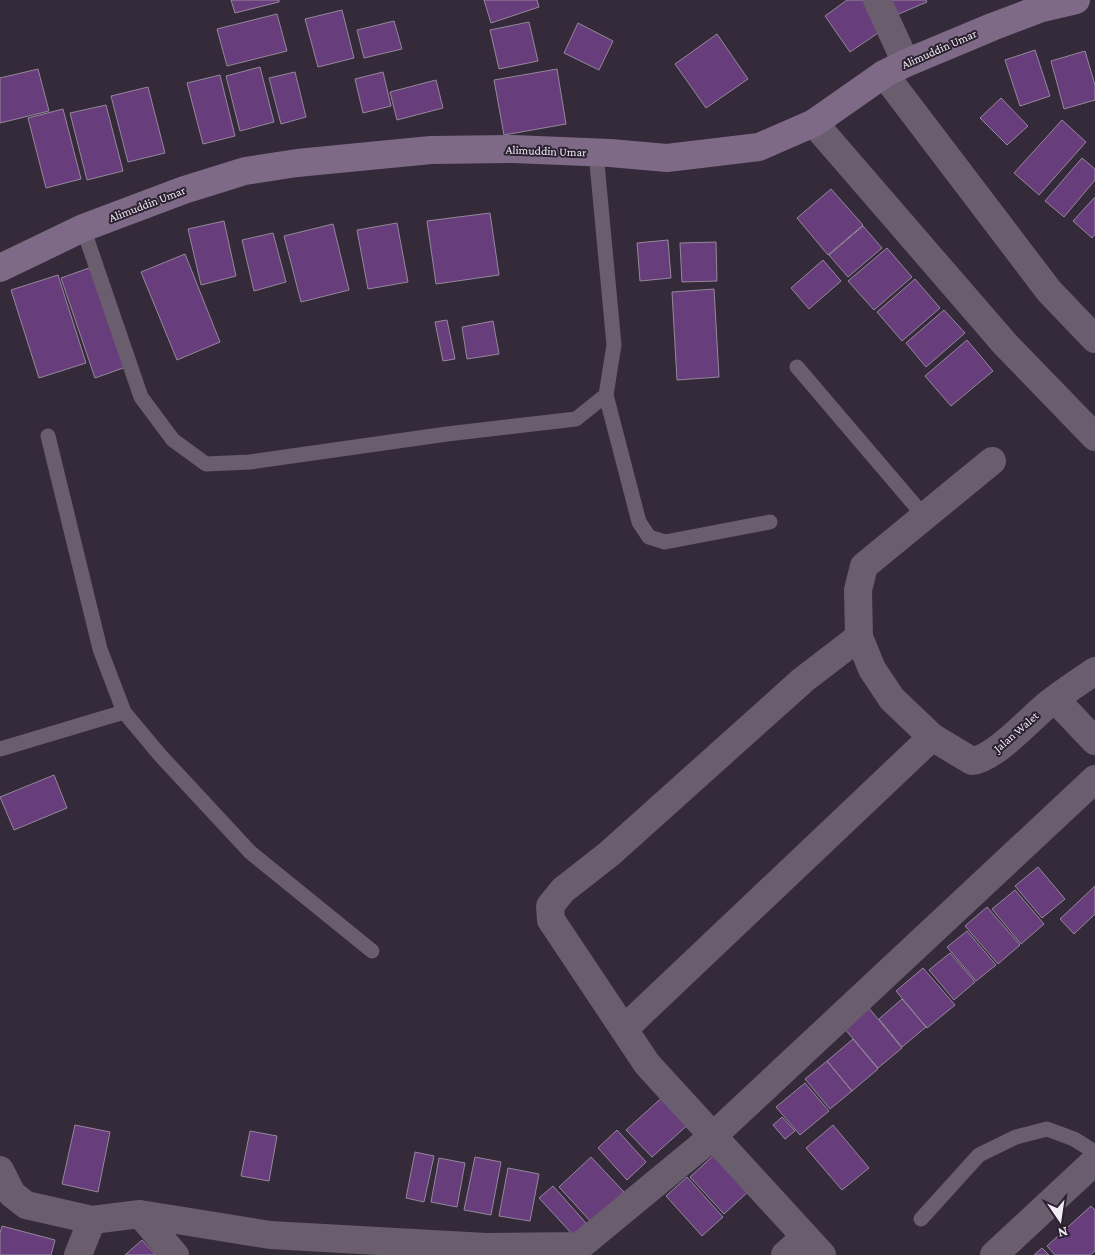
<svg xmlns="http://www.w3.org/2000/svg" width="1095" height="1255" font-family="'Crimson Pro',serif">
	<rect width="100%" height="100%" fill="#342a39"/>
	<path fill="#683d7c" stroke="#94889a" d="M 231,0 L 279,0 L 279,2 L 235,13 Z
		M 484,0 L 537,0 L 539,7 L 491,23 Z
		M 847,0 L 863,0 L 884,29 L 850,52 L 825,16 Z
		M 887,0 L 926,0 L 927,2 L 894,16 Z
		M 342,10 L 354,58 L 318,67 L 305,19 Z
		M 277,14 L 287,51 L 227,66 L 217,29 Z
		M 394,21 L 402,49 L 364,58 L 357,30 Z
		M 529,22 L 538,61 L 499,69 L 490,30 Z
		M 578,23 L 613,41 L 599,70 L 564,53 Z
		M 717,34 L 748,79 L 706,108 L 675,64 Z
		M 1035,50 L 1050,96 L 1020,106 L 1005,60 Z
		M 1085,51 L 1095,85 L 1095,100 L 1064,109 L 1051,61 Z
		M 260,67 L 274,122 L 240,131 L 226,76 Z
		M 38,69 L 49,111 L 0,123 L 0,78 Z
		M 557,69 L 566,124 L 504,135 L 494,80 Z
		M 295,72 L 306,117 L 281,124 L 269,78 Z
		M 383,72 L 391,106 L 363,113 L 355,79 Z
		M 220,75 L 235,136 L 203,144 L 187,83 Z
		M 436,80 L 443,108 L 397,120 L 390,92 Z
		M 148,87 L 165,153 L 128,162 L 111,96 Z
		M 1001,98 L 1028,126 L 1007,145 L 980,118 Z
		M 106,105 L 123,171 L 87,180 L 70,113 Z
		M 63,109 L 81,179 L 46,188 L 28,118 Z
		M 1062,120 L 1086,142 L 1039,195 L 1014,173 Z
		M 1082,158 L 1095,169 L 1095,180 L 1064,217 L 1045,201 Z
		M 831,189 L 863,225 L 828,255 L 797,218 Z
		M 1095,197 L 1095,234 L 1092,238 L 1073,221 Z
		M 490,213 L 499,275 L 436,284 L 427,221 Z
		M 224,221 L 236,276 L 201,285 L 188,229 Z
		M 397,223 L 408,282 L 368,289 L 357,230 Z
		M 333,224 L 349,290 L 301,302 L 284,236 Z
		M 863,226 L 882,248 L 848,277 L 829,255 Z
		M 273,233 L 286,282 L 254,291 L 242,240 Z
		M 668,240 L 671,278 L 640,281 L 637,243 Z
		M 716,242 L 717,281 L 682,282 L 680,243 Z
		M 887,248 L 912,277 L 874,310 L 848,281 Z
		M 185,254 L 220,342 L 177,360 L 141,272 Z
		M 823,260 L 841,281 L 809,309 L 791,288 Z
		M 92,267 L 126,367 L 95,378 L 61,278 Z
		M 58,275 L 86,363 L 39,378 L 11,290 Z
		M 915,279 L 940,308 L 902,341 L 877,312 Z
		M 714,289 L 719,377 L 677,380 L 672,292 Z
		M 944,310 L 965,333 L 926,367 L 906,343 Z
		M 447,320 L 455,359 L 443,361 L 435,322 Z
		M 493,321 L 499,354 L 467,359 L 462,327 Z
		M 967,340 L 993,371 L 951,406 L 925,376 Z
		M 54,775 L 67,808 L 14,830 L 0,797 Z
		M 1038,867 L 1065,899 L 1042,918 L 1015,886 Z
		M 1095,886 L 1095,914 L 1074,934 L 1060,919 Z
		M 1015,890 L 1044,924 L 1021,944 L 992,909 Z
		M 987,907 L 1020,945 L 998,964 L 965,926 Z
		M 967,931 L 996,965 L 976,981 L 947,947 Z
		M 950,953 L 975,982 L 954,1000 L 929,970 Z
		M 923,968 L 955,1005 L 927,1028 L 896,991 Z
		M 902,999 L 926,1027 L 902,1047 L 879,1019 Z
		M 868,1007 L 902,1048 L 878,1068 L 844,1028 Z
		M 853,1039 L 878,1069 L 852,1091 L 827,1061 Z
		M 827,1061 L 852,1091 L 830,1109 L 805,1079 Z
		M 805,1083 L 829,1111 L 800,1135 L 776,1107 Z
		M 666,1094 L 691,1122 L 652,1157 L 626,1130 Z
		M 782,1117 L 795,1131 L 785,1139 L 773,1125 Z
		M 75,1125 L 110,1132 L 98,1192 L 62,1184 Z
		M 833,1125 L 869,1168 L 842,1190 L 806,1148 Z
		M 617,1130 L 646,1162 L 627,1180 L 598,1148 Z
		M 250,1131 L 277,1136 L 269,1181 L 241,1176 Z
		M 415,1152 L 434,1156 L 424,1202 L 406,1198 Z
		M 716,1153 L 750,1190 L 724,1214 L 690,1177 Z
		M 475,1157 L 501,1162 L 491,1215 L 464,1210 Z
		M 591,1157 L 624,1192 L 591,1222 L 559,1187 Z
		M 439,1158 L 465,1163 L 457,1207 L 431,1202 Z
		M 508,1168 L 539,1174 L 530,1221 L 499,1216 Z
		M 687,1177 L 723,1217 L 702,1236 L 666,1196 Z
		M 553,1186 L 586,1223 L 573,1235 L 539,1198 Z
		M 1091,1206 L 1095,1210 L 1095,1251 L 1090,1255 L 1055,1255 L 1047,1246 Z
		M 2,1226 L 55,1240 L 51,1255 L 0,1255 L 0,1233 Z
		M 142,1240 L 156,1255 L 125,1255 Z
		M 1042,1248 L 1049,1255 L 1034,1255 Z"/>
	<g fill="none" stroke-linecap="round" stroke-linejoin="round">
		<path stroke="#695d6e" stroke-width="15" d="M 83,228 L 141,397 L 173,440 L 206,464 L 250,462 L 447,434 L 576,419 L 606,395 L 614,345 L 596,153
			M 797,367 L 924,516
			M 606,395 L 639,522 L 649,537 L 665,542 L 770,522
			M 48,436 L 100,649 L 124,712
			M 0,749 L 124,712 L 160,755 L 250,852 L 372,951
			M 921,1219 L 979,1155 L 1016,1137 L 1047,1129 L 1074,1139 L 1095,1152"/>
		<path stroke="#695d6e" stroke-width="28" d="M 877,0 L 906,63
			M 884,74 L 1049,291 L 1095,339
			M 814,123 L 1005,344 L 1095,437
			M 992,461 L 864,566 L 858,590 L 859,637 L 872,669 L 892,699 L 932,737 L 972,761 C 994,759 1029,720 1047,705 C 1062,693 1079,682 1095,671
			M 1055,699 L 1095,741
			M 624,1029 L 932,737
			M 0,1170 L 12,1194 L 26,1205 L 92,1220 L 140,1214 L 270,1235 L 486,1247 L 579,1246
			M 140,1214 L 175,1255
			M 78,1255 L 92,1220
			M 569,1255 L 712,1137 L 1095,779
			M 785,1255 L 805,1237
			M 822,1255 L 647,1064 L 551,920 L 550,906 L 563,890 L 609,854 L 803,680 L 859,637
			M 994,1255 L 1095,1161"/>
		<path stroke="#7e6987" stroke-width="28" d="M 0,268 L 83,228 L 184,190 L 245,171 L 297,163 L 431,150 L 513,149 L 610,153 L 667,158 L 759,147 L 814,123 L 884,74 L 906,63 L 992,27 L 1042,8 L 1076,0"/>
	</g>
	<g text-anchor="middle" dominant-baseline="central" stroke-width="4" stroke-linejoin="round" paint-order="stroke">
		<g font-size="12" fill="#f2ecf6" stroke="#2a202f">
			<text transform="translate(939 49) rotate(-24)">Alimuddin Umar</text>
			<text transform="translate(546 151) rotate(2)">Alimuddin Umar</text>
			<text transform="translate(147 204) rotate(-21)">Alimuddin Umar</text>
			<text transform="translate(1016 732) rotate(-41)">Jalan Walet</text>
		</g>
	</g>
	<g transform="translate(1060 1220) rotate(167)" stroke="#2a202f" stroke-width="4" paint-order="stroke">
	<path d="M0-4L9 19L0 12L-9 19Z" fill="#f2ecf6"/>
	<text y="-8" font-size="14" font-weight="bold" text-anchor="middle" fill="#f2ecf6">N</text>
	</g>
</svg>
